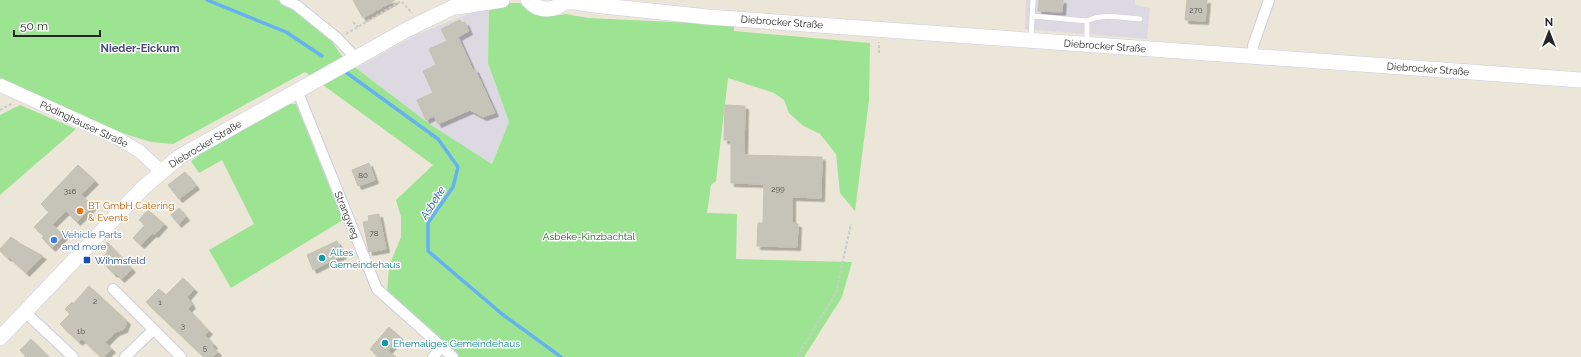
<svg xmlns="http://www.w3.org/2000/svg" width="1581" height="357" font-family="Raleway,sans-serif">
	<defs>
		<filter id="shadow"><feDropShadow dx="3.5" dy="3.5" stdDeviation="0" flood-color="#0004"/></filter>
	</defs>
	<rect width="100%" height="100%" fill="#ebe6d8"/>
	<path fill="#ddd9e2" d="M 1026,0 L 1135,0 L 1135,5 L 1150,8 L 1147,39 L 1025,29 Z
		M 489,6 L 488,63 L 509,122 L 492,164 L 431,125 L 356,68 L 418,34 Z"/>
	<path fill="#9de492" d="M 0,0 L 277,0 L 314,15 L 341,55 L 356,68 L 431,125 L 492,164 L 509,122 L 488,63 L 489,6 L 500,3 L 520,3 L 535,15 L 553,16 L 566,14 L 588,18 L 734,25 L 734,31 L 870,43 L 869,100 L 855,211 L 840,193 L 836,154 L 820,134 L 802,125 L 789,113 L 784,100 L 774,93 L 728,78 L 716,181 L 711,185 L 707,213 L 737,214 L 736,259 L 852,262 L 842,297 L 804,357 L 457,357 L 387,294 L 389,266 L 401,237 L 401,217 L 396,200 L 433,165 L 305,72 L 173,144 L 151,142 L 122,133 L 107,130 L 0,80 Z
		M 288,104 L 296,104 L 299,111 L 343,220 L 231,288 L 209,250 L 254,224 L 222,160 L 199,173 L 191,161 L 202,153 Z
		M 20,105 L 76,129 L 0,195 L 0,115 Z"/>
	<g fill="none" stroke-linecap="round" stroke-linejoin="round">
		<path stroke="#66b1f1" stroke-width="3.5" d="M 207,0 L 286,32 L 322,56
			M 347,73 L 438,139 L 458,167 L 453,187 L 428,223 L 428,251 L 502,314 L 561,357"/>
	</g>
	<path fill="#c6c3b8" stroke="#c5c2b2" filter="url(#shadow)" d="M 353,0 L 395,0 L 363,18 Z
		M 1039,0 L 1063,0 L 1062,12 L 1038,11 Z
		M 1187,0 L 1207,0 L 1205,21 L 1185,20 Z
		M 460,20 L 462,23 L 465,22 L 469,31 L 458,37 L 473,70 L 475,69 L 495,113 L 483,117 L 470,110 L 438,124 L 434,116 L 426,120 L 417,100 L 433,93 L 423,71 L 436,65 L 429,49 L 447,41 L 441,29 Z
		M 725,105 L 745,106 L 744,155 L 822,157 L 821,198 L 792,197 L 792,223 L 798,224 L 797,247 L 757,246 L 758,223 L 763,223 L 764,184 L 731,183 L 731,140 L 724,140 Z
		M 369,163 L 375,180 L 358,186 L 352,170 Z
		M 78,165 L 95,181 L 81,195 L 93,206 L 77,222 L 66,211 L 52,225 L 64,236 L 52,248 L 42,238 L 44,236 L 34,227 L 49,212 L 41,204 Z
		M 185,172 L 196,186 L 179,199 L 168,185 Z
		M 179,208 L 186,217 L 178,224 L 171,215 Z
		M 148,210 L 164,224 L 155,234 L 153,233 L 141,245 L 133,238 L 145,225 L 139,220 Z
		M 379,214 L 386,249 L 369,252 L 363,222 L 369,221 L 368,216 Z
		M 11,237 L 21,244 L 43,256 L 26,273 L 9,257 L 8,258 L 0,251 L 0,249 Z
		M 337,241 L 343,255 L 313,270 L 307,255 Z
		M 107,242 L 132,269 L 121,279 L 115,273 L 114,274 L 100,259 L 107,253 Z
		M 183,278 L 194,289 L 187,297 L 192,305 L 188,309 L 209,331 L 205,335 L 214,345 L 212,347 L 218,352 L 213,357 L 204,357 L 146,302 L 159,289 L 166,295 Z
		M 89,286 L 127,321 L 124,329 L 116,332 L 105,343 L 112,349 L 104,357 L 101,357 L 82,339 L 79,342 L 60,324 L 70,314 L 65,309 L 72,302 L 73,304 Z
		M 389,327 L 400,337 L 388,351 L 396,357 L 379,357 L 370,349 Z
		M 31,339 L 49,357 L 26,357 L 20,350 Z"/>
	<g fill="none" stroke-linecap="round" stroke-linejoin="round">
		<defs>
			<path id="service" d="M 1033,16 L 1087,21 L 1087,43
				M 1087,21 C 1103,13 1122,18 1140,19
				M 1031,39 L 1033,0"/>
			<path id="minor" d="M 285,0 L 296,5 L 337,38 L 356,58
				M 1252,57 L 1253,46 L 1269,0
				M 297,90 L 377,289 L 453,357
				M 113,289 L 181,357
				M 25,312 L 73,357
				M 125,357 L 153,330
				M 433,357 L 441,347"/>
			<path id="tertiary" d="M 0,85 L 119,139 L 139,151 L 161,171"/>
			<path id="secondary" d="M 528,0 C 538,12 556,12 565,0
				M 564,2 L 576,2 L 594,5 L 708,17 L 1581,80
				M 457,7 L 502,0
				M 0,338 L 143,188 L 179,157 L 408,29 L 468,0"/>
		</defs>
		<use href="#service" stroke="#cdcde1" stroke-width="6"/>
		<use href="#minor" stroke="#cdcde1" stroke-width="12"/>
		<use href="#tertiary" stroke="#cdcde1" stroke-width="14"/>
		<use href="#secondary" stroke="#cdcde1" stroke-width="16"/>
		<path stroke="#cbcbcb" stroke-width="2" stroke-dasharray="3 2" stroke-linecap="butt" d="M 353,22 L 358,27
			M 346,34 L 401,1 L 412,13
			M 879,53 L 879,42
			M 0,110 L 13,103
			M 797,357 L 836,293 L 851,224"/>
		<use href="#service" stroke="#fff" stroke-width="5"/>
		<use href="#minor" stroke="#fff" stroke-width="10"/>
		<use href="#tertiary" stroke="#fff" stroke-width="13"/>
		<use href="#secondary" stroke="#fff" stroke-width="15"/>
	</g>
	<circle fill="#e8710a" stroke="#fff" stroke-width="1.5" cx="80" cy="211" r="4"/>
	<circle fill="#3f7fe0" stroke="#fff" stroke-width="1.5" cx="54" cy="240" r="4"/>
	<g fill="#0f9aa8" stroke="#fff" stroke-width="1.5">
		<circle cx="322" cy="258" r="4"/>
		<circle cx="385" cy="343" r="4"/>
	</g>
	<rect fill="#1a4fb4" stroke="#fff" stroke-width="1.5" x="83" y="256" width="8" height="8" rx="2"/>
	<g text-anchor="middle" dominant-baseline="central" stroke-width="3" stroke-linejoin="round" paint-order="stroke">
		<g font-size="8" fill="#4f4e4b">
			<text x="1196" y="10">270</text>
			<text x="363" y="175">80</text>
			<text x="778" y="189">299</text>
			<text x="70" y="191">316</text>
			<text x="374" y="233">78</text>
			<text x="95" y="301">2</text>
			<text x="160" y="302">1</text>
			<text x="183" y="326">3</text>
			<text x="81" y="331">1b</text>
			<text x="205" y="348">5</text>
		</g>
		<g font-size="10" fill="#272727" stroke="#fff">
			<text transform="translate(782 22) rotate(4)">Diebrocker Straße</text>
			<text transform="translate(1105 46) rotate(4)">Diebrocker Straße</text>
			<text transform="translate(1428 69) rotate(4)">Diebrocker Straße</text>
			<text transform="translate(84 124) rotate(25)">Pödinghauser Straße</text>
			<text transform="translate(205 144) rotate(-31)">Diebrocker Straße</text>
			<text transform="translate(347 215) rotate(68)">Strangweg</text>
		</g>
		<g font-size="10" fill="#c56008" stroke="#fff" text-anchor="start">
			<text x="88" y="205">BT GmbH Catering<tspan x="88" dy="12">&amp; Events</tspan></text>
		</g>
		<g font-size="10" fill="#366cbe" stroke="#fff" text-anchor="start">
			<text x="62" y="234">Vehicle Parts<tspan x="62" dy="12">and more</tspan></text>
		</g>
		<g font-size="10" fill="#186517" stroke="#fff">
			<text x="589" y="236">Asbeke-Kinzbachtal</text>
		</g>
		<g font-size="10" fill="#0d838f" stroke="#fff" text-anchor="start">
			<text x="330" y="252">Altes<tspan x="330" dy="12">Gemeindehaus</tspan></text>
			<text x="393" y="343">Ehemaliges Gemeindehaus</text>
		</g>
		<g font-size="10" fill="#164399" stroke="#fff" text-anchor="start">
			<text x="95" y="260">Wihmsfeld</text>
		</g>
		<g font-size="11" font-weight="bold" fill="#484778" stroke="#fff">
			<text x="140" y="48">Nieder-Eickum</text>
		</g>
		<g font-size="11" font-style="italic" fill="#094b99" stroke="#fff">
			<text transform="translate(433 203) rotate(-58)">Asbeke</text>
		</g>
	</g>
	<g transform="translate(1549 32)" stroke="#ffffff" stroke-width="3" paint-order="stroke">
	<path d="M0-3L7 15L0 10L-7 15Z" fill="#272727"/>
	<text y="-6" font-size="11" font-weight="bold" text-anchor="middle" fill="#272727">N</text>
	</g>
	<path d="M14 30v6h86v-6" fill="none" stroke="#272727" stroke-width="2"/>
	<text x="20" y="30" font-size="12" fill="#272727" stroke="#ffffff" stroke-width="3" paint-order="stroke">50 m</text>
</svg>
